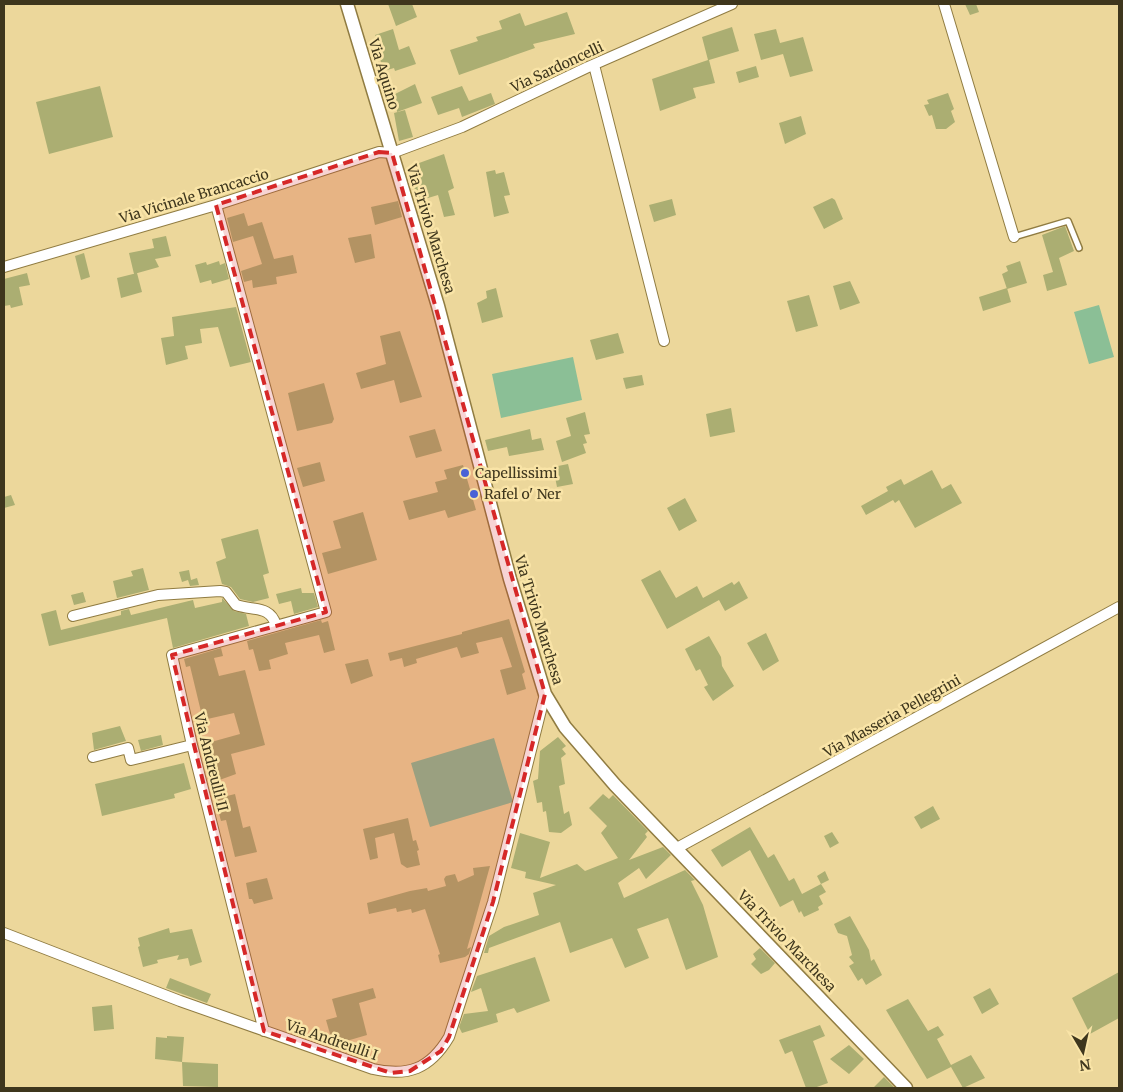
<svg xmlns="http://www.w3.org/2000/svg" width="1123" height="1092" font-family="Merriweather,serif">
	<rect width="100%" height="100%" fill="#ecd79b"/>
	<path fill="#8bbf96" d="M 1099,305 L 1114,357 L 1089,364 L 1074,312 Z
		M 573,357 L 582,400 L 501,418 L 492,374 Z
		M 494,738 L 513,802 L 430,827 L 411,763 Z"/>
	<path fill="#abae72" d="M 388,4 L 412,4 L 417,17 L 396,26 Z
		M 965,4 L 976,4 L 979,12 L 970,15 Z
		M 567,12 L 575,34 L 533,44 L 535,48 L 459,75 L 450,50 L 478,41 L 476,37 L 502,29 L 499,21 L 520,13 L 525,26 Z
		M 732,27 L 739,51 L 709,60 L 715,83 L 693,88 L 696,98 L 660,111 L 652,79 L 708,60 L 702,37 Z
		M 393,29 L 399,50 L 409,46 L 416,64 L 395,71 L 394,68 L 384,71 L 373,39 L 376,37 L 375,35 Z
		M 776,29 L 780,43 L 803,37 L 813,71 L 790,77 L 783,54 L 761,60 L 754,34 Z
		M 756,66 L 759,77 L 739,83 L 736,72 Z
		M 415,84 L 422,103 L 397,112 L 395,94 Z
		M 100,86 L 113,137 L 49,154 L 36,102 Z
		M 462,86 L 469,101 L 491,93 L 495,104 L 462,117 L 459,108 L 438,115 L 431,97 Z
		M 948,93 L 954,109 L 951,111 L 955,122 L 946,129 L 936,129 L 932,115 L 929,116 L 924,105 L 929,104 L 927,100 Z
		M 405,110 L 413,137 L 399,141 L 394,113 Z
		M 801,116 L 806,134 L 785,144 L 779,123 Z
		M 444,154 L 454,188 L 448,191 L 455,215 L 444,217 L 438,195 L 418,201 L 408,167 Z
		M 495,170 L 496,174 L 504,172 L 510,195 L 504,196 L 509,213 L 494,217 L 486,172 Z
		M 832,198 L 835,200 L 843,219 L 824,229 L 813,207 Z
		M 672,199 L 676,215 L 654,222 L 649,205 Z
		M 398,201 L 402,217 L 375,225 L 371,207 Z
		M 244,213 L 248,226 L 262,222 L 274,259 L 293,255 L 297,273 L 276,277 L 277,284 L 253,288 L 252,280 L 244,282 L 241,271 L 262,264 L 253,236 L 233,242 L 227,218 Z
		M 1065,226 L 1074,251 L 1059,258 L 1067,285 L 1047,291 L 1043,275 L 1053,272 L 1042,235 Z
		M 371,234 L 375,258 L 355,263 L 348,238 Z
		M 166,236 L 171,256 L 155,259 L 159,267 L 134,274 L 129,253 L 154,248 L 152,239 Z
		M 84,253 L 90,277 L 81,280 L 75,256 Z
		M 219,261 L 220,265 L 225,263 L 229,279 L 212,284 L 211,280 L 200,283 L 195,265 L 206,262 L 207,265 Z
		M 1020,261 L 1027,283 L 1007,289 L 1002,274 L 1008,271 L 1006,266 Z
		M 27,273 L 30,285 L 19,287 L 23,305 L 11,308 L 10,305 L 4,306 L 4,279 Z
		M 137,273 L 142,292 L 121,298 L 117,278 Z
		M 850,281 L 860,303 L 840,310 L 833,286 Z
		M 496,288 L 503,317 L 482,323 L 477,303 L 487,298 L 486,291 Z
		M 1007,288 L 1011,302 L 983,311 L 979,297 Z
		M 809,295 L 818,326 L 796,332 L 787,301 Z
		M 236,307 L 251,362 L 230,367 L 218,327 L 200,329 L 202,343 L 185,346 L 188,359 L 166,365 L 161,338 L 174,336 L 172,317 Z
		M 400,331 L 422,397 L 400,403 L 394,380 L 361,389 L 356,373 L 386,364 L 380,336 Z
		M 618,333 L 624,353 L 596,360 L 590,340 Z
		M 642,375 L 644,385 L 626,389 L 623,378 Z
		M 324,383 L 334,419 L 332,423 L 297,431 L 288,393 Z
		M 731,408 L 735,432 L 710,437 L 706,414 Z
		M 585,412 L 590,434 L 584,435 L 587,443 L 583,444 L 586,453 L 562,462 L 556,441 L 571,436 L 566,418 Z
		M 435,429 L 442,451 L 416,458 L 409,436 Z
		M 530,429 L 532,440 L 541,438 L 544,450 L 509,456 L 507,447 L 488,451 L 485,440 Z
		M 320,462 L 325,481 L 303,487 L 297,468 Z
		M 568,464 L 573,484 L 557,487 L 553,467 Z
		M 463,465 L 476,510 L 448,518 L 445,510 L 409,520 L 403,501 L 438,492 L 435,482 L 447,479 L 444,470 Z
		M 932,470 L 942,489 L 951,484 L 962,503 L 915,528 L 899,500 L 895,503 L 893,500 L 866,515 L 861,506 L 888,491 L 886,487 L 901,479 L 904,485 Z
		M 11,495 L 15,505 L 4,508 L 4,497 Z
		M 685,498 L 697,521 L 679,531 L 667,508 Z
		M 363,512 L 377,560 L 328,574 L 322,553 L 341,548 L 333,521 Z
		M 258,529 L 269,573 L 263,575 L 269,598 L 253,602 L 240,599 L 231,587 L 222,584 L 216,562 L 226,558 L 221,539 Z
		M 143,568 L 149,590 L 117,598 L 113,581 L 133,576 L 131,571 Z
		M 189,570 L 191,580 L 197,578 L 199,585 L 190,586 L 188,580 L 182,582 L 179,572 Z
		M 660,570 L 676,598 L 697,586 L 703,598 L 732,582 L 734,585 L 739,581 L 748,598 L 725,611 L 719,600 L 667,629 L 641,580 Z
		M 301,588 L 302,593 L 314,593 L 318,607 L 294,614 L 291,601 L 279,604 L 276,594 Z
		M 83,592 L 86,602 L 74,605 L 71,595 Z
		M 222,598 L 234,611 L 246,614 L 249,626 L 173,648 L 167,618 L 49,646 L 41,614 L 56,610 L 61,630 L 121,615 L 121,611 L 129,609 L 131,615 L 193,600 L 195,608 L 222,602 Z
		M 509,619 L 525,672 L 522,674 L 526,689 L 507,695 L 500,670 L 512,667 L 502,637 L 476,643 L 479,653 L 461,658 L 457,647 L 416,659 L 417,663 L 404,667 L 402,658 L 390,661 L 388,653 L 462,634 L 462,632 Z
		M 321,620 L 322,623 L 328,621 L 335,650 L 324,653 L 319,635 L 285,643 L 288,654 L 269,660 L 271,669 L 259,671 L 253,649 L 249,650 L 247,641 Z
		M 766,633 L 779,661 L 763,671 L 747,643 Z
		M 709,636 L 721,657 L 722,666 L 734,686 L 713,701 L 704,687 L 708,685 L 700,669 L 696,671 L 685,649 Z
		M 221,648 L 223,656 L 214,658 L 219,676 L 245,670 L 265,745 L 231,754 L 236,774 L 214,782 L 204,744 L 240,734 L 234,713 L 203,720 L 190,666 L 186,667 L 184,659 Z
		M 368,659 L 373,676 L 351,684 L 345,664 Z
		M 120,726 L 126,741 L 94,750 L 92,733 Z
		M 161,735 L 163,745 L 141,751 L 138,740 Z
		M 558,737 L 566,746 L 562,749 L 566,754 L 561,758 L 565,784 L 559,786 L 564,814 L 569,811 L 572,825 L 561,833 L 549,832 L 546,811 L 543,812 L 542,802 L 537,803 L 533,781 L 538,779 L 540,751 Z
		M 184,763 L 191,789 L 174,794 L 175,798 L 102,816 L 95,784 Z
		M 235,794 L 243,828 L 250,826 L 257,852 L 235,857 L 226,820 L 221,821 L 215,799 Z
		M 603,794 L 609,799 L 613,795 L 648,831 L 645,834 L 647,837 L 629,860 L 663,847 L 671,855 L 646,879 L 639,868 L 618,883 L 624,898 L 685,870 L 695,880 L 691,881 L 703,905 L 718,957 L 686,970 L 668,918 L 637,929 L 649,958 L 625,968 L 612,938 L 570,953 L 560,922 L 489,948 L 488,953 L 484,953 L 489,936 L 504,927 L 539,915 L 533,893 L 556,885 L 525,878 L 526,872 L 511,868 L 520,833 L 550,842 L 540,878 L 577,864 L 585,871 L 618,858 L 601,833 L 607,826 L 589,808 Z
		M 933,806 L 940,819 L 921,829 L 914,817 Z
		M 408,818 L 413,841 L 416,840 L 419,850 L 417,851 L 420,865 L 407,868 L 401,864 L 394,833 L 375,838 L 378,858 L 370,860 L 363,829 Z
		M 750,827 L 768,858 L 774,854 L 789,881 L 794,878 L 802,894 L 821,884 L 826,892 L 819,896 L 823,904 L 818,907 L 819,910 L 804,917 L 801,911 L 799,913 L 793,900 L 780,907 L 750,850 L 722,867 L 711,850 Z
		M 832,832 L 839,843 L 830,848 L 824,836 Z
		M 490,866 L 467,949 L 471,947 L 469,954 L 465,957 L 440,963 L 438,955 L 440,954 L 425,909 L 412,913 L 411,909 L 397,912 L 396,908 L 369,914 L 367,903 L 410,891 L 427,888 L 428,891 L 446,886 L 444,879 L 446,876 L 455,874 L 458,882 L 474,875 L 473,868 Z
		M 825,871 L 829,880 L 821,884 L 817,876 Z
		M 267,878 L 273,899 L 254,904 L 252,899 L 249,899 L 246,883 Z
		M 850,916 L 869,950 L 871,961 L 874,959 L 882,975 L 866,985 L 862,978 L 858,981 L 849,966 L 854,963 L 849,957 L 852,955 L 847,936 L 838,933 L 834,924 Z
		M 169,928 L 170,933 L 192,929 L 202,962 L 190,966 L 188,958 L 177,960 L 179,955 L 157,960 L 158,963 L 143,967 L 138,947 L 140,946 L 138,938 Z
		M 760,948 L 775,963 L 769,970 L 761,974 L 751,964 L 756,959 L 753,954 Z
		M 535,957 L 550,1001 L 517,1013 L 514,1008 L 496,1014 L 498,1022 L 462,1033 L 459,1027 L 464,1014 L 488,1011 L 481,988 L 471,992 L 477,976 Z
		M 1119,972 L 1119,1018 L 1090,1034 L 1072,998 Z
		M 170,978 L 211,994 L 207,1003 L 166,988 Z
		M 373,988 L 376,998 L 359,1003 L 367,1035 L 343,1042 L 342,1038 L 332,1041 L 326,1020 L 337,1017 L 332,999 Z
		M 990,988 L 999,1004 L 982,1014 L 973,997 Z
		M 908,999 L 928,1031 L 938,1026 L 944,1035 L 937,1039 L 951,1065 L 971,1055 L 985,1078 L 963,1088 L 951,1067 L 927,1079 L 886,1010 Z
		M 112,1005 L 114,1029 L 94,1031 L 92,1007 Z
		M 820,1025 L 825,1036 L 813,1041 L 828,1083 L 814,1088 L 806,1088 L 792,1051 L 785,1054 L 779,1040 Z
		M 167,1036 L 184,1037 L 182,1062 L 155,1059 L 156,1037 L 167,1038 Z
		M 849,1045 L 864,1059 L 849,1074 L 830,1059 Z
		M 182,1062 L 218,1064 L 218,1087 L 183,1086 Z
		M 884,1077 L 895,1088 L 873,1088 Z"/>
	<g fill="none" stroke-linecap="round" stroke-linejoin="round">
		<defs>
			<path id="service" d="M 1014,237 L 1068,221 L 1079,248"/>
			<path id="minor" d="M 944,4 L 1014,237
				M 594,65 L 664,341
				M 216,205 L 326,612 L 172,655 L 192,745 L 264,1031
				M 4,267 L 216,205 L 379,152 L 392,153 L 462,127 L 588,67 L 732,4
				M 73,616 L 158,595 L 220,591 L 226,592 L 236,605 C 253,611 270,605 276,625
				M 93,757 L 128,748 L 131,760 L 192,745
				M 677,848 L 1119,607
				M 4,933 L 180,1001 L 373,1069 C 408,1077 430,1069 449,1037 L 493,902 L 545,694"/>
			<path id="tertiary" d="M 347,4 L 438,306 L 510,579 L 545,694 L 565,727 L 615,785 L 906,1088"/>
		</defs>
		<use href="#service" stroke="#907c42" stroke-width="8"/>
		<use href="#minor" stroke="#907c42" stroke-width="12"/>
		<use href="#tertiary" stroke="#907c42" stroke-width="15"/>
		<use href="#service" stroke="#fff" stroke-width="5"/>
		<use href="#minor" stroke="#fff" stroke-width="10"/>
		<use href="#tertiary" stroke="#fff" stroke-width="12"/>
	</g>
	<path fill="#d62828" fill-opacity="0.2" stroke="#d62828" stroke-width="4" stroke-dasharray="10 6" stroke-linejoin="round" d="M 379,152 L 392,153 L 545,694 L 493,902 L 449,1037 L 441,1051 L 410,1071 L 391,1073 L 264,1031 L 172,655 L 326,612 L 216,205 Z"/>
	<g fill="#4a62d6" stroke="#f9e4a7" stroke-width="2">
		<circle cx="465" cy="473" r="5"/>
		<circle cx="474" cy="494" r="5"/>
	</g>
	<g text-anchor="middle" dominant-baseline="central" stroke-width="5" stroke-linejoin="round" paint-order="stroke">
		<g font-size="14" fill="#3e361d" stroke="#f9e4a7">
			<text transform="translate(557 67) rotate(-25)">Via Sardoncelli</text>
			<text transform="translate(384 74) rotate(73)">Via Aquino</text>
			<text transform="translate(194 196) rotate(-17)">Via Vicinale Brancaccio</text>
			<text transform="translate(431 229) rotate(73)">Via Trivio Marchesa</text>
			<text transform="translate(539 620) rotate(73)">Via Trivio Marchesa</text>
			<text transform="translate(892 716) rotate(-29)">Via Masseria Pellegrini</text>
			<text transform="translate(211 762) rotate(76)">Via Andreulli II</text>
			<text transform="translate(787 941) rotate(46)">Via Trivio Marchesa</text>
			<text transform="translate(332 1040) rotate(19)">Via Andreulli I</text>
		</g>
		<g font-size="14" fill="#3e361d" stroke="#f9e4a7" text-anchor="start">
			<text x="475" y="473">Capellissimi</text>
			<text x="484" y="494">Rafel o' Ner</text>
		</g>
	</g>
	<rect width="1123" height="1092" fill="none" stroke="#3e361d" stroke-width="10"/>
	<g transform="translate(1083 1052) rotate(171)" stroke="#f9e4a7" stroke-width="4" paint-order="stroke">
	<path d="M0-4L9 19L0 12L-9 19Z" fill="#3e361d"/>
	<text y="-8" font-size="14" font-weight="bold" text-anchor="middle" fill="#3e361d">N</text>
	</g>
</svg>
